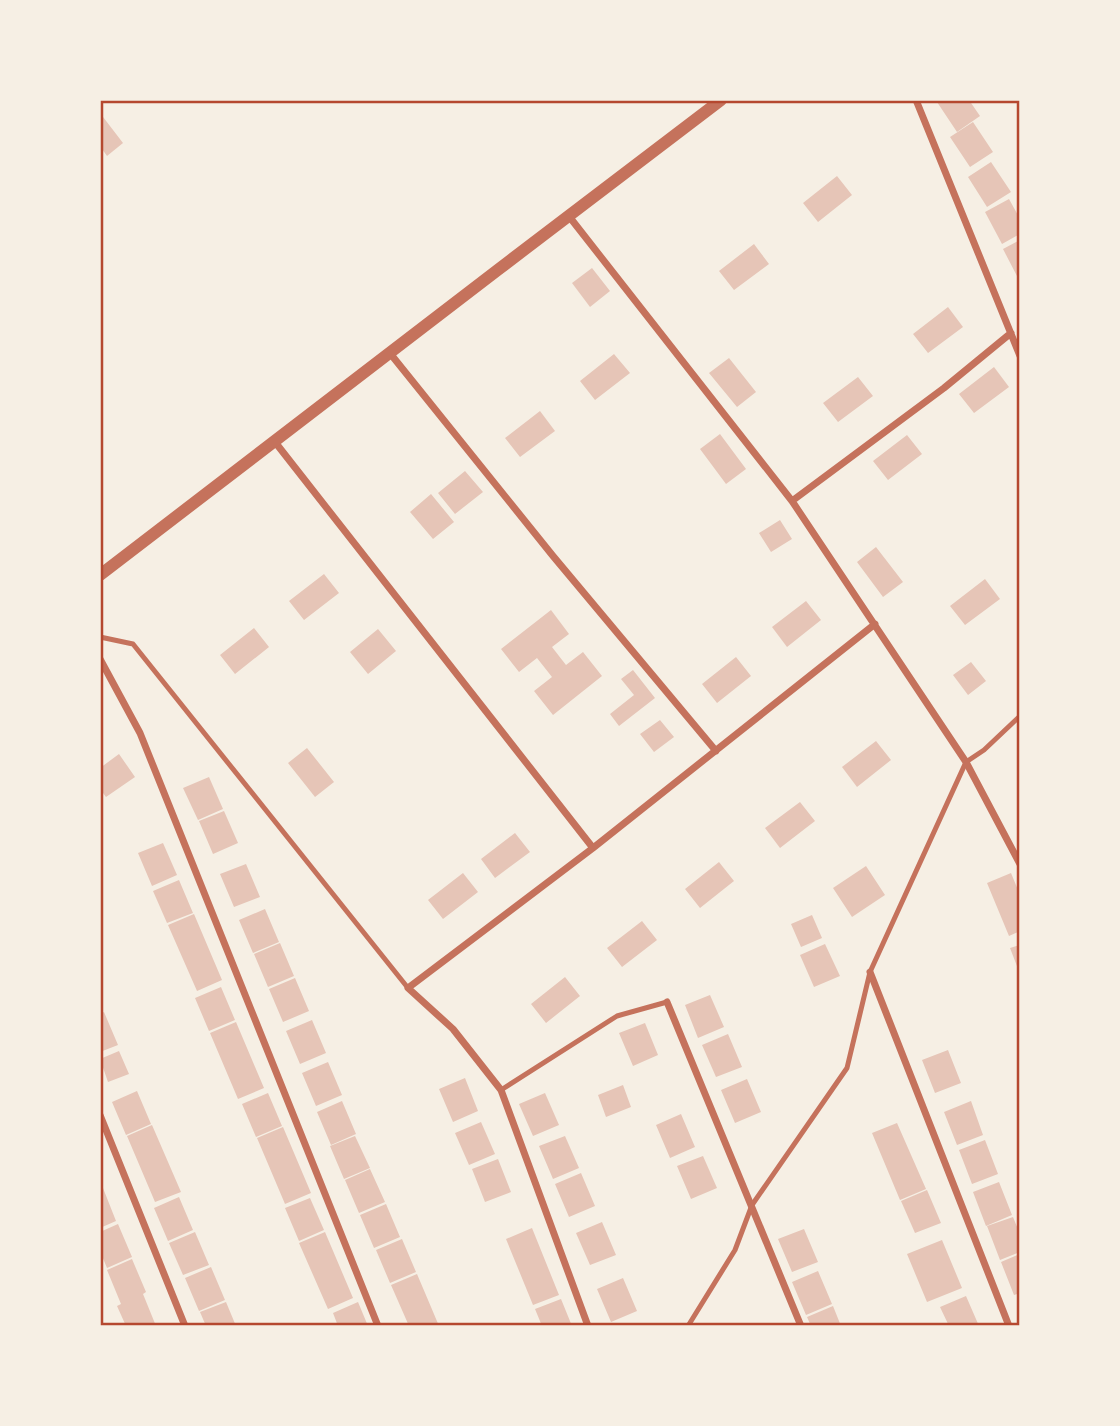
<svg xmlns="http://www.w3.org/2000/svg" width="1120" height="1426" font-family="'Fira Sans Condensed',sans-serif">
	<rect width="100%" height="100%" fill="#f6efe4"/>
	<path fill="#e6c5b7" d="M 940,100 L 969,100 L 980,116 L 957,132 L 937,102 Z
		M 100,113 L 123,143 L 107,156 L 100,146 Z
		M 973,122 L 993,152 L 970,167 L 950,137 Z
		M 991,162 L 1011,192 L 987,207 L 968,177 Z
		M 837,176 L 852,195 L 818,222 L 803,203 Z
		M 1009,199 L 1020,219 L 1020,234 L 1002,244 L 985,212 Z
		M 1020,240 L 1020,282 L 1003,249 Z
		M 754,244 L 769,264 L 734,290 L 719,271 Z
		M 592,268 L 610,291 L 590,307 L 572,283 Z
		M 948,307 L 963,327 L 928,353 L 913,334 Z
		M 614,354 L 630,373 L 595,400 L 580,381 Z
		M 729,358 L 756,392 L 737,407 L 709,373 Z
		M 994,367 L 1009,387 L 974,413 L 959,394 Z
		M 858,377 L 873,396 L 838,422 L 823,403 Z
		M 540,411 L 555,431 L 520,457 L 505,438 Z
		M 720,434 L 746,469 L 726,484 L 700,449 Z
		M 907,435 L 922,454 L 888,480 L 873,461 Z
		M 465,471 L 483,492 L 455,514 L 438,493 Z
		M 431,494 L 454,522 L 433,539 L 410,512 Z
		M 780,520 L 792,539 L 771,552 L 759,533 Z
		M 876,547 L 903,582 L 883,597 L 857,562 Z
		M 324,574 L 339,593 L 304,620 L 289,601 Z
		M 985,579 L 1000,599 L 965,625 L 950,606 Z
		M 806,601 L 821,620 L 787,647 L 772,627 Z
		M 551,610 L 569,634 L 552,647 L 566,665 L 583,652 L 602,676 L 553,715 L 534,691 L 552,677 L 537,658 L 519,672 L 501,649 Z
		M 254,628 L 269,647 L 235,674 L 220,655 Z
		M 378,629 L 396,651 L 368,674 L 350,652 Z
		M 736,657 L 751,676 L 717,703 L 702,684 Z
		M 971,662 L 986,681 L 968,695 L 953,675 Z
		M 633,670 L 655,698 L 619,726 L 610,714 L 634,695 L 621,679 Z
		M 660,720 L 674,737 L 654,752 L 640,734 Z
		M 876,741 L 891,760 L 857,787 L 842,767 Z
		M 307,748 L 334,782 L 315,797 L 288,763 Z
		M 119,754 L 135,777 L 106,797 L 100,789 L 100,768 Z
		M 209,777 L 223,809 L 198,820 L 183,788 Z
		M 800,802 L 815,821 L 780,848 L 765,828 Z
		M 224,811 L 238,843 L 213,854 L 199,821 Z
		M 515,833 L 530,852 L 495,878 L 481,859 Z
		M 163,843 L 177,875 L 152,886 L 138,853 Z
		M 719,862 L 734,881 L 700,908 L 685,889 Z
		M 246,864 L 260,897 L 234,907 L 220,874 Z
		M 866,866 L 885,895 L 852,917 L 833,888 Z
		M 463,873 L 478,892 L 443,919 L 428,900 Z
		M 1011,873 L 1020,895 L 1020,931 L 1009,936 L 987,883 Z
		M 179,880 L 193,913 L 167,923 L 153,891 Z
		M 265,909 L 279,942 L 253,953 L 239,920 Z
		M 194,914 L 222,980 L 197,991 L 168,925 Z
		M 812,915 L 822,938 L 801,947 L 791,924 Z
		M 642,921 L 657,940 L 622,967 L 607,948 Z
		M 280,943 L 294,976 L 268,987 L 254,954 Z
		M 825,944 L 840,976 L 814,987 L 800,955 Z
		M 1020,945 L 1020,974 L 1010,948 Z
		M 565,977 L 580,996 L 546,1023 L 531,1004 Z
		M 295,978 L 309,1011 L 283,1022 L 269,989 Z
		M 221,987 L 235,1020 L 209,1031 L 195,998 Z
		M 710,995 L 724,1027 L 698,1038 L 685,1005 Z
		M 104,1012 L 118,1045 L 100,1052 L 100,1014 Z
		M 312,1020 L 326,1053 L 300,1064 L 286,1031 Z
		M 236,1022 L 264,1088 L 238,1099 L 210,1033 Z
		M 645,1023 L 658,1055 L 633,1066 L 619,1033 Z
		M 728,1034 L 742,1067 L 716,1077 L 702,1045 Z
		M 948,1050 L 961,1083 L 935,1093 L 922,1060 Z
		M 119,1051 L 129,1074 L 108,1082 L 100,1059 Z
		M 328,1062 L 342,1095 L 316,1106 L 302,1073 Z
		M 465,1078 L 478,1111 L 453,1122 L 439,1089 Z
		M 747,1079 L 761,1112 L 735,1123 L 721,1090 Z
		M 623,1085 L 631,1107 L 606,1117 L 598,1095 Z
		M 137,1091 L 151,1124 L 126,1135 L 112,1102 Z
		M 268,1093 L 282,1126 L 256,1137 L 242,1104 Z
		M 545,1093 L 559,1125 L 533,1136 L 519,1104 Z
		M 342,1101 L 356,1134 L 331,1145 L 317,1112 Z
		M 971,1101 L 983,1135 L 957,1145 L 944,1112 Z
		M 681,1114 L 695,1147 L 670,1158 L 656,1125 Z
		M 481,1122 L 495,1154 L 469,1165 L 455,1133 Z
		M 897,1123 L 926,1189 L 900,1200 L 872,1133 Z
		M 152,1125 L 181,1192 L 155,1202 L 127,1136 Z
		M 283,1127 L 311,1193 L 285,1204 L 257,1138 Z
		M 355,1136 L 370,1168 L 344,1179 L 330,1146 Z
		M 565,1136 L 579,1168 L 553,1179 L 539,1146 Z
		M 985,1140 L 998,1174 L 972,1184 L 959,1150 Z
		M 703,1156 L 717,1188 L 691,1199 L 677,1166 Z
		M 498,1159 L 511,1192 L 485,1202 L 472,1169 Z
		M 370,1169 L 385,1202 L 359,1213 L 345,1180 Z
		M 581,1173 L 595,1206 L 569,1217 L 555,1184 Z
		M 999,1182 L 1012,1215 L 986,1226 L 973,1192 Z
		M 103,1188 L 116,1221 L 100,1228 L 100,1189 Z
		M 927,1190 L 941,1223 L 915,1233 L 901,1201 Z
		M 179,1197 L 193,1230 L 168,1241 L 154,1208 Z
		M 310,1198 L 324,1230 L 299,1241 L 285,1208 Z
		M 386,1204 L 400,1237 L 374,1248 L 360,1215 Z
		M 1013,1217 L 1020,1234 L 1020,1252 L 1000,1260 L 987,1226 Z
		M 602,1222 L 616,1255 L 590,1265 L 576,1233 Z
		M 118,1224 L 132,1257 L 107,1268 L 100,1251 L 100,1232 Z
		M 532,1228 L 559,1295 L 533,1305 L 506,1239 Z
		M 804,1229 L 818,1262 L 792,1272 L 778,1239 Z
		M 195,1232 L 209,1265 L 183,1275 L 169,1243 Z
		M 325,1232 L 353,1298 L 328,1309 L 299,1243 Z
		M 402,1239 L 416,1272 L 390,1283 L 376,1250 Z
		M 942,1240 L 962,1288 L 927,1302 L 907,1254 Z
		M 1020,1254 L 1020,1293 L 1014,1295 L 1001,1262 Z
		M 132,1259 L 146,1292 L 143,1294 L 156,1326 L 126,1326 L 117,1306 L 121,1304 L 107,1270 Z
		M 211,1267 L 225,1300 L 199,1311 L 185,1278 Z
		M 818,1271 L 832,1304 L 806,1315 L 792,1282 Z
		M 417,1274 L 431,1307 L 439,1326 L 409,1326 L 391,1285 Z
		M 623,1278 L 637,1311 L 611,1322 L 597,1289 Z
		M 966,1296 L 979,1326 L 949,1326 L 940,1307 Z
		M 561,1299 L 572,1326 L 542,1326 L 535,1309 Z
		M 226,1302 L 236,1326 L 206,1326 L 200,1312 Z
		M 358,1302 L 368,1326 L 338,1326 L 333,1313 Z
		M 833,1306 L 841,1326 L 811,1326 L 807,1317 Z"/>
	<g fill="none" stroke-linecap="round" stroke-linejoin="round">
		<path stroke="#c5725c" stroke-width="5" d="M 100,637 L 133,644 L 408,988
			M 501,1090 L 617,1016 L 667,1002
			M 688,1326 L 735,1250 L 752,1205 L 847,1068 L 870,972 L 966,762 L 984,750 L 1020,716"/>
		<path stroke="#c5725c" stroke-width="7" d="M 916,100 L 1020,356
			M 568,215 L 792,501 L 966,762 L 1020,864
			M 389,352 L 553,556 L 716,751
			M 275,442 L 593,848
			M 792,501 L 944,388 L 1011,333
			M 100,659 L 140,733 L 378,1326
			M 870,972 L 1009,1326
			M 667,1002 L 801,1326
			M 100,1115 L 185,1326
			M 588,1326 L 501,1090 L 453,1029 L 408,988 L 593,848 L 875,624"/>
		<path stroke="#c5725c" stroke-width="12" d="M 100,575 C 307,417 513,257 721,100"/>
	</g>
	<rect width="1120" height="1426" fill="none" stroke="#f6efe4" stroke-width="203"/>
	<rect x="102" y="102" width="916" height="1222" fill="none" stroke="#b5482f" stroke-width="2.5"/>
</svg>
